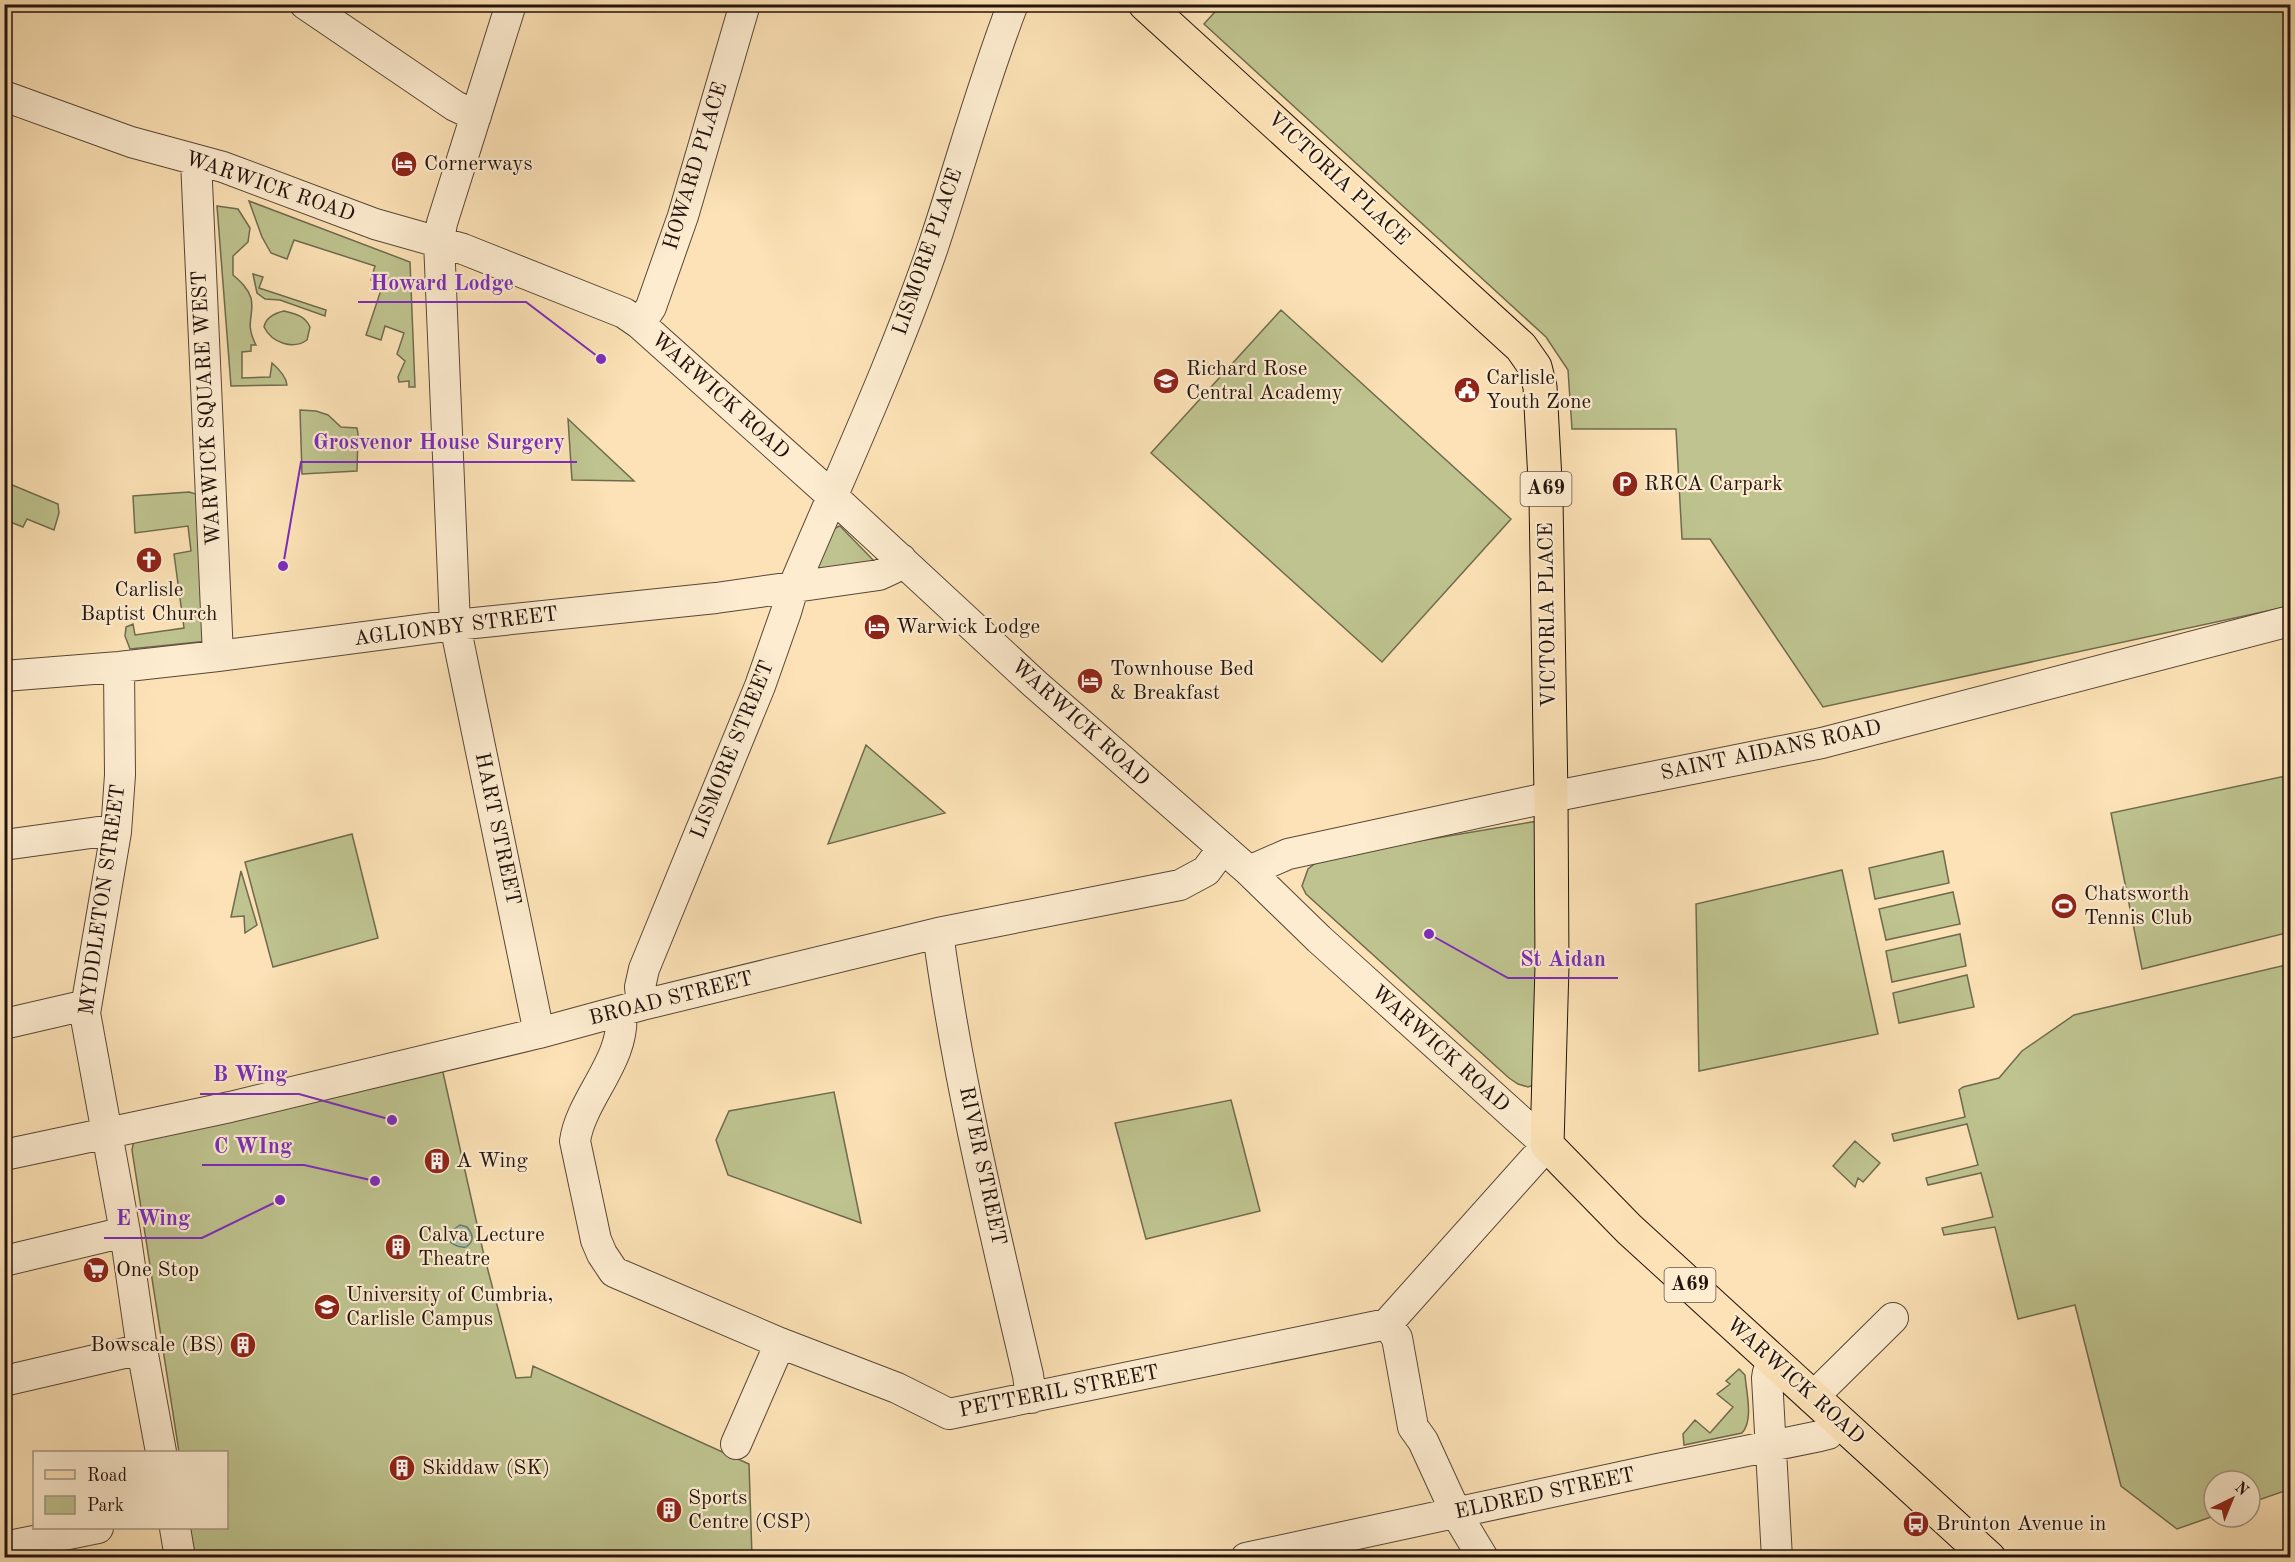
<svg xmlns="http://www.w3.org/2000/svg" width="2295" height="1562" font-family="'Old Standard TT',serif">
	<rect width="100%" height="100%" fill="#fce2b6"/>
	<filter id="stains"><feTurbulence type="fractalNoise" baseFrequency=".00333" numOctaves="4"/><feColorMatrix values="0 0 0 0 .2 0 0 0 0 .09 0 0 0 0 .02 0 0 0 .5 -.17"/></filter>
	<radialGradient id="worn" r=".72"><stop offset=".6" stop-color="#630" stop-opacity="0"/><stop offset="1" stop-color="#630" stop-opacity=".3"/></radialGradient>
	<path fill="#bec38f" stroke="#706b4e" stroke-width="1.5" d="M 1222,4 L 2290,5 L 2290,606 L 1823,707 L 1710,539 L 1682,539 L 1676,429 L 1572,429 L 1568,370 L 1546,337 L 1204,24 Z
		M 249,201 L 410,262 L 415,387 L 409,387 L 409,381 L 399,382 L 398,377 L 405,361 L 397,354 L 404,333 L 385,326 L 381,340 L 366,335 L 383,284 L 371,280 L 375,266 L 294,240 L 287,259 L 271,253 L 262,237 Z
		M 217,206 L 238,209 L 250,228 L 248,242 L 233,256 L 233,275 C 240,281 248,288 251,298 C 255,316 244,322 256,345 L 251,345 L 251,351 L 242,352 L 242,378 L 270,377 L 272,363 C 279,369 286,376 287,385 L 231,386 Z
		M 253,274 L 263,277 L 259,288 L 326,310 L 325,316 L 280,300 L 265,299 L 257,293 Z
		M 1281,310 L 1511,519 L 1382,662 L 1151,453 Z
		M 284,311 C 296,314 305,316 310,327 L 307,340 C 293,350 272,343 264,327 C 266,317 275,313 284,311 Z
		M 300,410 L 316,411 L 328,415 L 341,427 L 357,428 L 358,434 L 357,471 L 302,474 Z
		M 568,419 L 634,481 L 572,480 Z
		M 5,482 L 58,504 L 59,513 L 54,530 L 27,519 L 23,527 L 5,520 Z
		M 189,492 L 196,494 L 208,641 L 130,649 L 125,636 L 126,627 L 133,624 L 135,635 L 184,628 L 174,554 L 191,551 L 188,526 L 135,533 L 133,496 Z
		M 840,526 L 878,565 L 818,569 C 818,558 829,528 840,526 Z
		M 866,745 L 945,813 L 828,844 Z
		M 2290,775 L 2290,932 L 2142,969 L 2111,813 Z
		M 1538,821 L 1537,1084 L 1528,1087 L 1518,1084 L 1509,1078 L 1306,894 L 1302,886 L 1308,869 L 1323,857 Z
		M 352,834 L 378,938 L 273,967 L 245,862 Z
		M 1943,851 L 1949,883 L 1875,899 L 1869,868 Z
		M 1842,870 L 1878,1034 L 1699,1071 L 1696,904 Z
		M 241,871 L 257,925 L 245,933 L 244,916 L 231,917 Z
		M 1953,892 L 1960,924 L 1886,940 L 1879,909 Z
		M 1960,934 L 1966,966 L 1892,982 L 1886,951 Z
		M 2290,964 L 2290,1489 L 2250,1503 L 2250,1481 L 2214,1481 L 2214,1516 L 2177,1529 L 2121,1486 L 2075,1305 L 2018,1319 L 1995,1227 L 1944,1235 L 1942,1228 L 1993,1217 L 1981,1173 L 1928,1185 L 1926,1178 L 1978,1165 L 1967,1124 L 1894,1141 L 1892,1134 L 1965,1117 L 1959,1090 L 1963,1087 L 1999,1078 L 2022,1051 L 2074,1015 Z
		M 1967,975 L 1974,1007 L 1899,1023 L 1893,993 Z
		M 442,1068 L 483,1251 L 516,1378 L 531,1377 L 533,1366 L 749,1464 L 752,1557 L 195,1557 L 190,1528 L 226,1528 L 226,1452 L 179,1452 L 132,1150 L 134,1140 Z
		M 834,1092 L 861,1223 L 728,1175 L 716,1140 L 729,1111 Z
		M 1231,1100 L 1260,1211 L 1146,1239 L 1115,1123 Z
		M 1855,1141 L 1880,1163 L 1863,1182 L 1858,1178 L 1855,1187 L 1833,1166 Z
		M 1739,1369 L 1745,1375 C 1746,1391 1754,1420 1742,1433 L 1684,1445 L 1683,1434 L 1695,1420 L 1710,1433 L 1733,1407 L 1717,1394 L 1730,1384 L 1726,1381 Z"/>
	<path fill="#9fbeae" stroke="#6d7a6d" stroke-width="1.5" d="M 460,1225 L 467,1227 C 473,1234 475,1241 466,1247 C 457,1248 449,1243 446,1235 Z"/>
	<g fill="none" stroke-linecap="round" stroke-linejoin="round">
		<defs>
			<path id="minor" d="M 305,4 L 455,106 L 476,116
				M 511,4 L 442,223 L 439,241 L 455,625 L 539,1033
				M 4,96 L 131,142 L 223,167 L 375,224 L 463,249 L 624,313 L 640,324 L 832,496 L 1035,684 L 1249,871 L 1319,939 L 1547,1145 L 1387,1324 L 949,1414 L 897,1388 L 780,1343 L 614,1272 L 602,1254 L 596,1240 L 575,1141 C 581,1098 627,1059 621,1011
				M 196,160 L 218,656
				M 640,324 L 651,307 L 683,216 L 745,4
				M 119,667 L 120,775 L 116,832 L 85,1013 L 125,1232 L 142,1349 L 161,1452
				M 4,676 L 119,667 L 218,656 L 455,625 L 716,598 L 879,575 L 892,569 L 901,559
				M 4,845 L 98,832 L 116,832
				M 1249,871 L 1288,854 L 1551,797 L 1822,743 L 2290,621
				M 938,933 C 958,1082 994,1229 1028,1375 L 1031,1398
				M 642,1005 L 640,987 L 644,969 L 760,686 L 786,612 L 793,588 C 841,474 893,363 933,247 C 960,166 982,84 1013,4
				M 4,1024 L 86,1005
				M 4,1155 L 230,1107 L 539,1033 L 642,1005 L 938,933 L 1180,885 L 1206,871 L 1223,848
				M 4,1261 L 125,1232
				M 1387,1324 L 1397,1338 L 1413,1427 L 1423,1441 L 1456,1513 L 1483,1558
				M 1775,1364 L 1768,1372 L 1767,1378 L 1777,1558
				M 4,1381 L 142,1349
				M 1812,1398 L 1893,1318
				M 736,1444 L 780,1343
				M 175,1528 L 180,1558
				M 4,1547 L 98,1528
				M 1246,1558 L 1658,1469 L 1820,1436 L 1828,1434 L 1838,1421"/>
			<path id="major" d="M 1145,4 L 1521,347 L 1535,367 L 1540,387 L 1546,499 L 1551,797 L 1552,966 L 1547,1145 L 1629,1229 L 1989,1558"/>
		</defs>
		<use href="#minor" stroke="#584736" stroke-width="32"/>
		<use href="#major" stroke="#22130c" stroke-width="35"/>
		<use href="#minor" stroke="#fdecd0" stroke-width="30"/>
		<use href="#major" stroke="#fce2b6" stroke-width="33"/>
	</g>
	<defs>
		<symbol id="hotel-disc" viewBox="-11 -11 22 22"><circle r="9.5" fill="#8f2418" stroke="#fdecd0"/><path d="M-6-4.5h1.5V1H6V5H4.5V3h-9V5H-6ZM-4 0a1.8 1.8 0 1 1 3.6 0ZM.5 0V-2.5h3Q6-2.5 6 0Z" fill="#fff"/></symbol>
		<symbol id="school-disc" viewBox="-11 -11 22 22"><circle r="9.5" fill="#8f2418" stroke="#fdecd0"/><path d="M0-5L7-2L0 1L-7-2ZM-4 1L0 2.5L4 1V4Q0 6-4 4Z" fill="#fff"/></symbol>
		<symbol id="civic-disc" viewBox="-11 -11 22 22"><circle r="9.5" fill="#8f2418" stroke="#fdecd0"/><path d="M-.6-6.5H3V-4.5H.6V-3L4-1V1h2V6H-6V1h2V-1L-.6-3ZM-1.2 2.5V6h2.4V2.5Z" fill="#fff"/></symbol>
		<symbol id="parking-disc" viewBox="-11 -11 22 22"><circle r="9.5" fill="#8f2418" stroke="#fdecd0"/><path d="M-3.5-5.5H1a3.5 3.5 0 0 1 0 7H-1V5.5H-3.5ZM-1-3.4V-.6H.8a1.4 1.4 0 0 0 0-2.8Z" fill="#fff"/></symbol>
		<symbol id="church-disc" viewBox="-11 -11 22 22"><circle r="9.5" fill="#8f2418" stroke="#fdecd0"/><path d="M-1.2-6h2.4v3.5h3.3v2.4h-3.3V6h-2.4V-.1h-3.3v-2.4h3.3Z" fill="#fff"/></symbol>
		<symbol id="stadium-disc" viewBox="-11 -11 22 22"><circle r="9.5" fill="#8f2418" stroke="#fdecd0"/><path d="M0-5a6.5 5 0 1 0 0 10a6.5 5 0 1 0 0-10ZM-3.5-1.8h7v3.6h-7Z" fill="#fff"/></symbol>
		<symbol id="building-disc" viewBox="-11 -11 22 22"><circle r="9.5" fill="#8f2418" stroke="#fdecd0"/><path d="M-4-6H4V6H1V3H-1V6H-4ZM-2.5-4.3h1.7v1.8h-1.7ZM.8-4.3h1.7v1.8H.8ZM-2.5-1h1.7V.8h-1.7ZM.8-1h1.7V.8H.8Z" fill="#fff"/></symbol>
		<symbol id="supermarket-disc" viewBox="-11 -11 22 22"><circle r="9.5" fill="#8f2418" stroke="#fdecd0"/><path d="M-6-5.5h2.5l.6 2H6L4.5 2H-2.5L-4.4-4H-6ZM-1.5 3.2a1.3 1.3 0 1 0 .1 0ZM3 3.2a1.3 1.3 0 1 0 .1 0Z" fill="#fff"/></symbol>
		<symbol id="university-disc" viewBox="-11 -11 22 22"><circle r="9.5" fill="#8f2418" stroke="#fdecd0"/><path d="M0-5L7-2L0 1L-7-2ZM-4 1L0 2.5L4 1V4Q0 6-4 4Z" fill="#fff"/></symbol>
		<symbol id="bus-disc" viewBox="-11 -11 22 22"><circle r="9.5" fill="#8f2418" stroke="#fdecd0"/><path d="M-5-6H5V4H4V6H2V4H-2V6H-4V4H-5ZM-3.5-4V0h7V-4ZM-3.5 1.2v1.5H-2V1.2ZM2 1.2v1.5H3.5V1.2Z" fill="#fff"/></symbol>
	</defs>
	<g fill-rule="evenodd">
		<use href="#hotel-disc" x="389" y="149" width="30" height="30"/>
		<use href="#school-disc" x="1151" y="366" width="30" height="30"/>
		<use href="#civic-disc" x="1452" y="375" width="30" height="30"/>
		<use href="#parking-disc" x="1610" y="469" width="30" height="30"/>
		<use href="#church-disc" x="134" y="545" width="30" height="30"/>
		<use href="#hotel-disc" x="862" y="612" width="30" height="30"/>
		<use href="#hotel-disc" x="1075" y="666" width="30" height="30"/>
		<use href="#stadium-disc" x="2049" y="891" width="30" height="30"/>
		<use href="#building-disc" x="422" y="1146" width="30" height="30"/>
		<use href="#building-disc" x="383" y="1232" width="30" height="30"/>
		<use href="#supermarket-disc" x="81" y="1255" width="30" height="30"/>
		<use href="#university-disc" x="312" y="1292" width="30" height="30"/>
		<use href="#building-disc" x="228" y="1330" width="30" height="30"/>
		<use href="#building-disc" x="387" y="1453" width="30" height="30"/>
		<use href="#building-disc" x="654" y="1495" width="30" height="30"/>
		<use href="#bus-disc" x="1901" y="1509" width="30" height="30"/>
	</g>
	<g text-anchor="middle" dominant-baseline="central" stroke-width="4.5" stroke-linejoin="round" paint-order="stroke">
		<g fill="#fdecd0" stroke="#645447" stroke-width="1.5">
			<rect x="1520.5" y="472" width="51" height="34" rx="4.5"/>
			<rect x="1664.5" y="1268" width="51" height="34" rx="4.5"/>
		</g>
		<g font-size="20" font-weight="bold" fill="#22130c">
			<text x="1546" y="489">A69</text>
			<text x="1690" y="1285">A69</text>
		</g>
		<g font-size="21" fill="#22130c" stroke="#fdecd0" text-anchor="start">
			<text x="424" y="164">Cornerways</text>
			<text x="1186" y="369">Richard Rose<tspan x="1186" dy="24">Central Academy</tspan></text>
			<text x="1486" y="378">Carlisle<tspan x="1486" dy="24">Youth Zone</tspan></text>
			<text x="1644" y="484">RRCA Carpark</text>
			<text x="149" y="590" text-anchor="middle">Carlisle<tspan x="149" dy="24">Baptist Church</tspan></text>
			<text x="896" y="627">Warwick Lodge</text>
			<text x="1110" y="669">Townhouse Bed<tspan x="1110" dy="24">&amp; Breakfast</tspan></text>
			<text x="2084" y="894">Chatsworth<tspan x="2084" dy="24">Tennis Club</tspan></text>
			<text x="456" y="1161">A Wing</text>
			<text x="418" y="1235">Calva Lecture<tspan x="418" dy="24">Theatre</tspan></text>
			<text x="116" y="1270">One Stop</text>
			<text x="346" y="1295">University of Cumbria,<tspan x="346" dy="24">Carlisle Campus</tspan></text>
			<text x="224" y="1345" text-anchor="end">Bowscale (BS)</text>
			<text x="422" y="1468">Skiddaw (SK)</text>
			<text x="688" y="1498">Sports<tspan x="688" dy="24">Centre (CSP)</tspan></text>
			<text x="1936" y="1524">Brunton Avenue in</text>
		</g>
		<g font-size="21" fill="#22130c" stroke="#fdecd0">
			<text transform="translate(696 166) rotate(-73)">HOWARD PLACE</text>
			<text transform="translate(1338 179) rotate(43)">VICTORIA PLACE</text>
			<text transform="translate(270 187) rotate(19)">WARWICK ROAD</text>
			<text transform="translate(928 252) rotate(-71)">LISMORE PLACE</text>
			<text transform="translate(720 396) rotate(42)">WARWICK ROAD</text>
			<text transform="translate(207 408) rotate(-93)">WARWICK SQUARE WEST</text>
			<text transform="translate(1548 615) rotate(-91)">VICTORIA PLACE</text>
			<text transform="translate(456 627) rotate(-7)">AGLIONBY STREET</text>
			<text transform="translate(1080 723) rotate(42)">WARWICK ROAD</text>
			<text transform="translate(733 750) rotate(-68)">LISMORE STREET</text>
			<text transform="translate(1771 751) rotate(-12)">SAINT AIDANS ROAD</text>
			<text transform="translate(497 829) rotate(78)">HART STREET</text>
			<text transform="translate(103 900) rotate(-82)">MYDDLETON STREET</text>
			<text transform="translate(671 999) rotate(-14)">BROAD STREET</text>
			<text transform="translate(1440 1049) rotate(42)">WARWICK ROAD</text>
			<text transform="translate(982 1166) rotate(78)">RIVER STREET</text>
			<text transform="translate(1795 1381) rotate(42)">WARWICK ROAD</text>
			<text transform="translate(1059 1392) rotate(-11)">PETTERIL STREET</text>
			<text transform="translate(1545 1494) rotate(-12)">ELDRED STREET</text>
		</g>
	</g>
	<path fill="none" stroke="#7b2cbf" stroke-width="2" d="M601 359L526 302H358M283 566L301 462H577M1429 934L1508 978H1618M392 1120L299 1094H200M375 1181L304 1165H202M280 1200L202 1238H104"/>
	<g fill="#7b2cbf" stroke="#fdecd0" stroke-width="2">
		<circle cx="601" cy="359" r="6"/>
		<circle cx="283" cy="566" r="6"/>
		<circle cx="1429" cy="934" r="6"/>
		<circle cx="392" cy="1120" r="6"/>
		<circle cx="375" cy="1181" r="6"/>
		<circle cx="280" cy="1200" r="6"/>
	</g>
	<g font-size="22" text-anchor="middle" font-weight="bold" fill="#7b2cbf" stroke="#fdecd0" stroke-width="4.5" stroke-linejoin="round" paint-order="stroke">
		<text x="442" y="290">Howard Lodge</text>
		<text x="439" y="449">Grosvenor House Surgery</text>
		<text x="1563" y="966">St Aidan</text>
		<text x="250" y="1081">B Wing</text>
		<text x="253" y="1153">C WIng</text>
		<text x="153" y="1225">E Wing</text>
	</g>
	<rect width="2295" height="1562" fill="none" stroke="#fce2b6" stroke-width="24"/>
	<rect x="6" y="6" width="2283" height="1550" fill="none" stroke="#22130c" stroke-width="3"/>
	<rect x="12" y="12" width="2271" height="1538" fill="none" stroke="#22130c" stroke-width="1.5"/>
	<rect x="33" y="1451" width="195" height="78" fill="#fdecd0" stroke="#a59582" stroke-width="1.5"/>
	<rect x="45" y="1470" width="30" height="9" fill="#fce2b6" stroke="#a59582" stroke-width="1.5"/>
	<text x="87" y="1481" font-size="18" fill="#22130c">Road</text>
	<rect x="45" y="1496" width="30" height="18" fill="#bec38f" stroke="#a59582" stroke-width="1.5"/>
	<text x="87" y="1511" font-size="18" fill="#22130c">Park</text>
	<g transform="translate(2232 1499) rotate(43)"><circle r="28" fill="#fdecd0" stroke="#a59582" stroke-width="1.5"/>
	<path d="M0-4.5L10 22L0 15L-10 22Z" fill="#8f2418"/>
	<text y="-9" font-size="16" font-weight="bold" text-anchor="middle" fill="#22130c">N</text>
	</g>
	<rect width="100%" height="100%" filter="url(#stains)"/>
	<rect width="100%" height="100%" fill="url(#worn)"/>
</svg>
